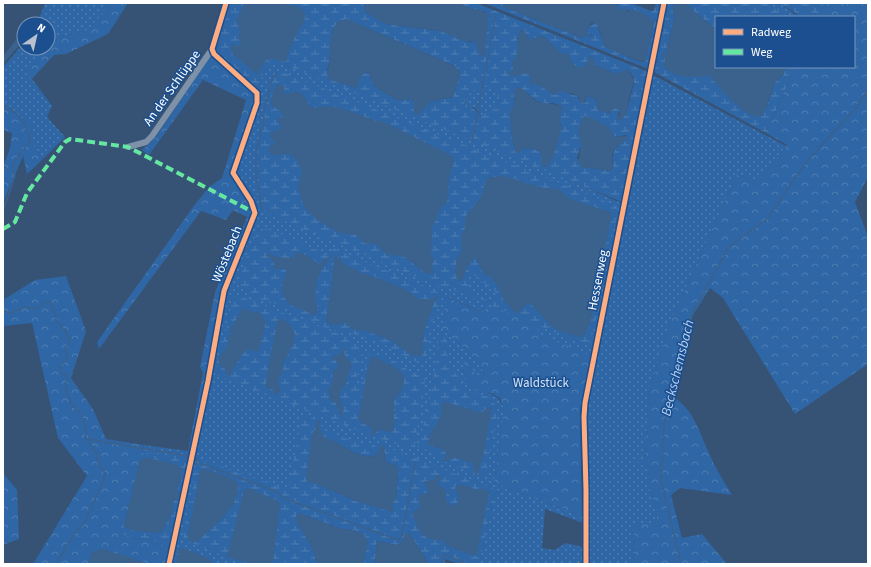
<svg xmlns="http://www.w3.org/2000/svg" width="871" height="567" font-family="'Source Sans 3',sans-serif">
	<defs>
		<pattern id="grass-dots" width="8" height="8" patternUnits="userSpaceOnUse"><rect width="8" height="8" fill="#2f66a5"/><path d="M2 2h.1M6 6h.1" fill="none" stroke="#4e7db2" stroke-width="1.8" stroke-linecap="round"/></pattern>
		<pattern id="forest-crowns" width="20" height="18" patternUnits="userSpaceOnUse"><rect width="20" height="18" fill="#2f66a5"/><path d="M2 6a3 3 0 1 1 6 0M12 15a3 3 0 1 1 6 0" fill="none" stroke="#4e7db2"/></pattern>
		<pattern id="wetland-marsh" width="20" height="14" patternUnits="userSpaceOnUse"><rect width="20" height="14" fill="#2f66a5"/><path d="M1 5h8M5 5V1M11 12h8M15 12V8" fill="none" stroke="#4e7db2"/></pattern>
	</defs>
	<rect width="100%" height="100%" fill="#365274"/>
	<path fill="url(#grass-dots)" fill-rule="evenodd" d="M 45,3 L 112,3 L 88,30 L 58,38 L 27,72 L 52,106 L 47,117 L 65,137 L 43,159 L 29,139 L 33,126 L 3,105 L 3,67 L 24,43 L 24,48 L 48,48 L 48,24 L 37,24 Z
		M 766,3 L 779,3 L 798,16 C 789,20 774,8 766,3 Z
		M 268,62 L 274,62 L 309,73 L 555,174 L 628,206 L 653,75 L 786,146 L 759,182 L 737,174 L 670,323 L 649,390 L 645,459 L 635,459 L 648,470 L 651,493 L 657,517 L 653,525 L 634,523 L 633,564 L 588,564 L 588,457 L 587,408 L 595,358 L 447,297 L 442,329 L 469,352 L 484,372 L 483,376 L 478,376 L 472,372 L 470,364 L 462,370 C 465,375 468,384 472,387 C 488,398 495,388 504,408 L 494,483 L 582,516 L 583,523 L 545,509 L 542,548 L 554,550 L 566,543 L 582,547 L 583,564 L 479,564 L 495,493 L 501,492 L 382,446 L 378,453 L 334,440 L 288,564 L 166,564 L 169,547 L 148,458 L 140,460 L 144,445 L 188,451 L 196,454 L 225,291 L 255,215 L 234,174 L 257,89 ZM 278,320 L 276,395 L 270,360 Z
		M 485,84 L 493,90 L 500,99 L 496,109 L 485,112 L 481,116 L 474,107 L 465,108 C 462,96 475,88 485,84 Z"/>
	<path fill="url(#forest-crowns)" d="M 112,3 L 128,3 L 108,34 L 66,54 L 54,55 L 31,80 L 26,72 L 58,38 L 88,30 Z
		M 823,3 L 868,3 L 868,177 L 855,202 L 868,237 L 868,364 L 795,414 L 723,298 L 710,288 L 693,315 L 689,327 L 675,398 C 695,412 699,432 709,453 C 715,468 724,481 732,495 L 680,488 L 671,495 L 682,538 L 702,534 L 727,564 L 633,564 L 634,523 L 653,524 L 657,517 L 651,493 L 648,470 L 634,459 L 645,459 L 649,390 L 670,323 L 737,174 L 759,182 L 787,145 L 766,133 L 795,67 L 854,67 L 854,17 L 817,17 Z
		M 211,55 L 231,70 L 257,97 L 232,170 L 247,195 L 253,211 L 223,291 L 192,450 L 188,451 L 203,373 L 200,367 L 215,292 L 247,217 L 233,210 L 226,220 L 201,211 L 99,349 L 97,342 L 193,207 L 209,187 L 222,178 L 246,100 L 203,80 L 149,155 L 142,150 L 156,137 Z
		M 3,105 L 33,126 L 29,139 L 43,159 L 27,174 L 23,156 L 3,203 L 3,167 L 10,148 L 12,133 L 3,130 Z
		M 66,276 L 86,331 L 71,378 L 93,409 L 106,439 L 144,445 L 124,526 L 133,539 L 146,538 L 169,547 L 166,564 L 149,564 L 92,552 L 88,564 L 33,564 L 87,476 L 58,438 L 32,323 L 3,326 L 3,300 L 35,280 Z
		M 446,297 L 480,311 L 485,311 L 488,308 L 504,310 L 537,325 L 540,335 L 592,356 L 580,410 L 582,516 L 494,483 L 504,408 L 500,398 L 491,393 L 485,394 L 475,390 L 470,386 L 462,370 L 464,362 L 466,361 C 472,365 472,371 478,376 L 483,376 L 484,372 L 469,352 L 442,329 Z
		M 3,473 L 17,490 L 19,539 L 3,545 Z"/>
	<path fill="url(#wetland-marsh)" fill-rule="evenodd" d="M 229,3 L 362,3 L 365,6 L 365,10 L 386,24 L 441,31 L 469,42 L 476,41 L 478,47 L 485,51 L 486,12 L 468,8 L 460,3 L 476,3 L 646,71 L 648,74 L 622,202 L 288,66 L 268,62 L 257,89 L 216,54 L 215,50 ZM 346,19 L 455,66 L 460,73 L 453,97 L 431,101 L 414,114 L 414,102 L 412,99 L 397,100 C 386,91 371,90 370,74 L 367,72 L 361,75 L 356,88 L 335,81 L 327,70 L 329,64 L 333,29 ZM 521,30 L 524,30 L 526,36 L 529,39 L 535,39 L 542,36 L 544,37 L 560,53 L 569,56 L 570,61 L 576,67 L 585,67 L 592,57 L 595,65 L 616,74 L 628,70 L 634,78 L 634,83 L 626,114 L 617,116 L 620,111 L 616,107 L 612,109 L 610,113 L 598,110 L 598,103 L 595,98 L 586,96 L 585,103 L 579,100 L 577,96 L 559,90 L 557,91 L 530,82 L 531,76 L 526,73 L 510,75 L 514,71 L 513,62 L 516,59 L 519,48 L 517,40 ZM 485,85 L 493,90 L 500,99 L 496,109 L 485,112 L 481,116 L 471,106 L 465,107 C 462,96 475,88 485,85 ZM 515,88 L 520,88 L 537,101 L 547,104 L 554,103 L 562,107 L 559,119 L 562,128 L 558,135 L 557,145 L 542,162 C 545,145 526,148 515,149 L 510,112 L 514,106 ZM 583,118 L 605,126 L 615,137 L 627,135 L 625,141 C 614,145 611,156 613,168 L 610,171 C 601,170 592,167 583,168 L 577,158 L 581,146 L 580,126 Z
		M 484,3 L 502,3 L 504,7 L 582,38 L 585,35 L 593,35 L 588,34 L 586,29 L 594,23 L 598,25 C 599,46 624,56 642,62 L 645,62 L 654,22 L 626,9 L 619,10 L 616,3 L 631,3 L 651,11 L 654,10 L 656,3 L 661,3 L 648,69 Z
		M 668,3 L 674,3 L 673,11 L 675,16 L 666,53 L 706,76 L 711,76 L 716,83 L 766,108 L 775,82 L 783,75 L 786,67 L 795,67 L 766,133 L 654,72 Z
		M 687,3 L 766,3 L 777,10 L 793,17 L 716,17 L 716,29 L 691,9 Z
		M 779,3 L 823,3 L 817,17 L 797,17 L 796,13 Z
		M 280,71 L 617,206 L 618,209 L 591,342 L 585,345 L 447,287 L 440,287 L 268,214 L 262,209 L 256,179 L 256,152 L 264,119 L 264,110 L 273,77 ZM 309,106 L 316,108 L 331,106 L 347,110 L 376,122 L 382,121 L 452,156 L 454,160 L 449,178 L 447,202 L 441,207 L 432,228 L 431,256 L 434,258 L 426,274 L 405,257 L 386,254 L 377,244 L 364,243 L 356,235 L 339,233 L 317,220 L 308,212 L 302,170 L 297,160 ZM 512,178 L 550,190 L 563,192 L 570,199 L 612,213 L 590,324 L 583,337 C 578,338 554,329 551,326 C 545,318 538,311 531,304 L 527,303 L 517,314 L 504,301 L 501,290 L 491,277 L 484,274 L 475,256 L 466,268 L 464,278 L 455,272 L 457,258 L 462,251 L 461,236 L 465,228 C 463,215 472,210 479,200 C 481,197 482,192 483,188 ZM 472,275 L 476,276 L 478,283 L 482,282 L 494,289 L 496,296 L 492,301 L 476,297 L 468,289 L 469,277 Z
		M 265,229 C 286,233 305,246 326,254 L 329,253 L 333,248 L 444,295 L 444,299 L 439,304 L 429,332 L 427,359 L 423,363 L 416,362 L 376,340 L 370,340 L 349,332 L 342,333 L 324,327 L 274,303 L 255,298 L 244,288 L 239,287 L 238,283 C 245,268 248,234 265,229 ZM 296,253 L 308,256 L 318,264 L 315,295 L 318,308 L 316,314 L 314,316 L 306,310 L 295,308 L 283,292 L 286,270 L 282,268 L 274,270 L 274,261 L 267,256 L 269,255 L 283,258 L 293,258 ZM 336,255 L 348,267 L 395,284 L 404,291 L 412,293 L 418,299 L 432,299 L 439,295 C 427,312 422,333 423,353 L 421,356 L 414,356 L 394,342 L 364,330 L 354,330 L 345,323 L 335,262 Z
		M 236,295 L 349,338 L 364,351 L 355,384 L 358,386 L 362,382 L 369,352 L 401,364 L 412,375 L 421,372 L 426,375 L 414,450 L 372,436 L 217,375 C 217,348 231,326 231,299 ZM 240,312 L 264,331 L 258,352 L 248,349 L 242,354 L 238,361 L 220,355 C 229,348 227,339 231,329 C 234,323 238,319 240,312 ZM 278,320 L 290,351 C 285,357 281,362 283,371 L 279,376 L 278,385 L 266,381 ZM 343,348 L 345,357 L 352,363 L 346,383 L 339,395 L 344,416 L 341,418 L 336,403 L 330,400 L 328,388 L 332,384 L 339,367 L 336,361 L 337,355 L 340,354 ZM 372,357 L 402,372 C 404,383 401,391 394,400 L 395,411 L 362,404 L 364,394 L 375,391 L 378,387 L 375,380 L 367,381 L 367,369 Z
		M 443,335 L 446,340 L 449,367 L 461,379 L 464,389 L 472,393 L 489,397 L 498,408 L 486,474 L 483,476 L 475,475 L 471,472 L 444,461 L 424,449 L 417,449 C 427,414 436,377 438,340 ZM 450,404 C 460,408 470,408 480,413 L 488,408 L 444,450 L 435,447 Z
		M 302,415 L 320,421 L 324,430 L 340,437 L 381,448 L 376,456 C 354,459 342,442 323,437 L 319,426 L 312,434 L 307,482 L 315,483 L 356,501 L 388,510 L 396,498 L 398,469 L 396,466 L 386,462 L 384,450 L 386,447 L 502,492 L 495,493 L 479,564 L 459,564 L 445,559 L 445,564 L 429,564 L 409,533 L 406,533 L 402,543 L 396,545 L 377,541 L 375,564 L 363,564 L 365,536 L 354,530 L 341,529 L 299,513 L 297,522 L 313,549 L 317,564 L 242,564 L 183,539 L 196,469 L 201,467 L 202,460 L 288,490 ZM 199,476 L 201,529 L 188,540 L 188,536 Z
		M 147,453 L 188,457 L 181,494 L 177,491 L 181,479 L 148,458 L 140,460 L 141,457 Z
		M 179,498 L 180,499 L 169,547 L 146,538 L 133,539 L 124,535 L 124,526 L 135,531 L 171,515 L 174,501 Z"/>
	<path fill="#3b618d" d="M 244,3 C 256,3 308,0 305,16 C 305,22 298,30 296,35 C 291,44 288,53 286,62 L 272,59 L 267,59 L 260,68 L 258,75 L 233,54 L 231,47 L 233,44 L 239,46 L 241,43 L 241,41 L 238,38 L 240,32 L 237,20 Z
		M 362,3 L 460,3 C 468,9 483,10 489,15 L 484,56 L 479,55 L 476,41 L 464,41 L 441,31 L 386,24 L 365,12 L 365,6 Z
		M 502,3 L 616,3 L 619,10 L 626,9 L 629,12 L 632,9 L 647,15 L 654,22 L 645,62 L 634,59 L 604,47 C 604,39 599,33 598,25 L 594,23 L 591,23 L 590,27 L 586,29 L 588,34 L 595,37 L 585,35 L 582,38 L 504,7 Z
		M 674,3 L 687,3 L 691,9 L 716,29 L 716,67 L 786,67 L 783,75 L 775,82 L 763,115 L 756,117 C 737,109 722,92 711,76 C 693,76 677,81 664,66 L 665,59 L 662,53 L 666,53 L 675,16 L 673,12 Z
		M 346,19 L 455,66 L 460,73 L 453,97 L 431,101 L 417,115 L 414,114 L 414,102 L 412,99 L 397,100 C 386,91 371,90 370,74 L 367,72 L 361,75 L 356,88 L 328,79 C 326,72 329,69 329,63 C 330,48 329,35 337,22 Z
		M 522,28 L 529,39 L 543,36 L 560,53 L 569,54 L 570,61 L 576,67 L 585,67 L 590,56 L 592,57 L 595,65 L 616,74 L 628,70 L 634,80 L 628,103 L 627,113 L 621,121 L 617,119 L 620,113 L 619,109 L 613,108 L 610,113 L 600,111 L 597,108 L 597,99 L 586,96 L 583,104 C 579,101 580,99 577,96 C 572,92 564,93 559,90 L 558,93 L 554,95 L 537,84 L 530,84 L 531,76 L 526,73 L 514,76 L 509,75 L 509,71 L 514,70 L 512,64 C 518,55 519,50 517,40 Z
		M 24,30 L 24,40 L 3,64 L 3,56 Z
		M 278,84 L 285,87 L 283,92 L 286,95 C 299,87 305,95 309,106 L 316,108 L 331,106 L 347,110 L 376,121 L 382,121 L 452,156 L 454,160 L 449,178 L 447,202 L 441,207 L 432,228 L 431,256 L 434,258 L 432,263 L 433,273 L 426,274 L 405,257 L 386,254 L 377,244 L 364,243 L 356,235 L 339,233 L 317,220 L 304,207 L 298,187 L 302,170 L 297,160 L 290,154 L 273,155 L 268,150 L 270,146 L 276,143 L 270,137 L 271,133 L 280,129 L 282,126 L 276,119 L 283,117 L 282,112 L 271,105 L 273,92 Z
		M 517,87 C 525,90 529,96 535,100 C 541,105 553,102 562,107 L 559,119 L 562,128 C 557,140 556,158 546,167 L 542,166 C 541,151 542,148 524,148 L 519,153 L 515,152 L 512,137 L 510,112 L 514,106 L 515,88 Z
		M 584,116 C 594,117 600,124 609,127 L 614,137 L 628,136 L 629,138 C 616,147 609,150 613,168 L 610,171 C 601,170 592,167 583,168 L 578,163 L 581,146 L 578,130 Z
		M 502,176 C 516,178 545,192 557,188 L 570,199 L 612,213 L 590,324 L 583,337 C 579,338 554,329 551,326 C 545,319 538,311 531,304 L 527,303 L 517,314 L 504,301 L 500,290 L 491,277 L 484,274 L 475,257 L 466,268 L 464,278 L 458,282 L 455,272 L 457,258 L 462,251 L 461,236 L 465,228 C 463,214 472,210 479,200 C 483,194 484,185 487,178 Z
		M 266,252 C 273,258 284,258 293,258 L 298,252 L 308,256 L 318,264 L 333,254 C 322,267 316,277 315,295 C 315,303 321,310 314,316 C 298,304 284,311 282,286 C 282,280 287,276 286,270 L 282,268 L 274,270 L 274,261 L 267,256 Z
		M 335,255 L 348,267 C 354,267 356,271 362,273 C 381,280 403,285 418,299 L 432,299 L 439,295 C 438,298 434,301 433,305 C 427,326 422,330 423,353 L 421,356 L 414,356 L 407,352 L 394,342 L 364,330 L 361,331 L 354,330 L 345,323 C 338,324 331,327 326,321 Z
		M 243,308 L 254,313 L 258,311 L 266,322 L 258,352 L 248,349 L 242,354 L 230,375 L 226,375 L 225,369 L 219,365 L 220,355 L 226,350 L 231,328 Z
		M 278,319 L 281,319 L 289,324 L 295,334 C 294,339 293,346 290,350 C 286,359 281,361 283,371 C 278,377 277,383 281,390 L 276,395 L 272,389 L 266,388 L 266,381 Z
		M 343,348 L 344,348 L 345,357 L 352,363 L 346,383 L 339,395 L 343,410 L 342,420 L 336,403 L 330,400 L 328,388 L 332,384 L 333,371 L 339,367 L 336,361 L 331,358 L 340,354 Z
		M 372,356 C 392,367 419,371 394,400 L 394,426 L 392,433 L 380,429 L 372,436 L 370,435 L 372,431 L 370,427 L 362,423 L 358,418 C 361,408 368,361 372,356 Z
		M 445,401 C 457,407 468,407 480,413 L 492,406 L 484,453 L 477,475 L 475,475 L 473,463 L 453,457 L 446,462 L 444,461 L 446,454 L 444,450 L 428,445 C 429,441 429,436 431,432 C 437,423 443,418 441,406 Z
		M 317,420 L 320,421 L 319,426 L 323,437 C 342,442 354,459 375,456 L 382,445 L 386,447 L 384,450 L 386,462 L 396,466 L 398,469 L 396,498 L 392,505 L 393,512 L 356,501 L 315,483 L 307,482 L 306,479 L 312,434 L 315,430 Z
		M 148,458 L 175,464 L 181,468 L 181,479 L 177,490 L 180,493 L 179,498 L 174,501 L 171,515 L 161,533 L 135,531 L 124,526 L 140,460 Z
		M 203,469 L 215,472 L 236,481 L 238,484 L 237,495 L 233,505 L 222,518 L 198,541 L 192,542 L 188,540 L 188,536 L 199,476 L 201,470 Z
		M 437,475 L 442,478 L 438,482 L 438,485 L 446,490 L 446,501 L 452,506 C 463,502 458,495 455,487 C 462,482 470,488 478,490 L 481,488 L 489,492 L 477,553 L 475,556 L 447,546 L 444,541 C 428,540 419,537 415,519 L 412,517 L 413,512 L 420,508 L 418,499 L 421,494 L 428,493 L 428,488 L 424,484 L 425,481 L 434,480 Z
		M 249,488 L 276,500 L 280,503 L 273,564 L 253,564 L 227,557 L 244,490 Z
		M 299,513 L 341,529 L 354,530 L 365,536 L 368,543 L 363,564 L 317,564 L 313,549 L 297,522 L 296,516 Z
		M 406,533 L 409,533 L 429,564 L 375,564 L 377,541 L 396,545 L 402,543 Z
		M 183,548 L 206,557 L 215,564 L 176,564 L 179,549 Z
		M 103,549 L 144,562 L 149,564 L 88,564 L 92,552 Z"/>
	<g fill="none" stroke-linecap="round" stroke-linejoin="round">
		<path stroke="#3b618d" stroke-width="1.5" d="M 3,105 C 19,111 26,124 30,140 L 13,164 L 12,168 L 15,176 L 3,211
			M 472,142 L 496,14
			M 262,209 L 256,179 L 256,152 L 264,118 L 264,110 L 273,76 L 277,74
			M 3,311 L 11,313 L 24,307 L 36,309 L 47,301 L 51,302 L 56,319 L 70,338 L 65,351 L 67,355 L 67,359 L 59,367 L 62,374 L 67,375 L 66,391 L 71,403 L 79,412 L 85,424 L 86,438 L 97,454 L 97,461 L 106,475 L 83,525 L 75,532 L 56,564
			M 87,439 L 188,456
			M 196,459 L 202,464 L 278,492 L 284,498 L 398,540 L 402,536 L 415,463
			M 442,564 L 443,554 L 468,564
			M 681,564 L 661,481 L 664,425 L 676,384 L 687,326 L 691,315 L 729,247 L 768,218 L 806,162 L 855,109 L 868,90"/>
		<path stroke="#7d92a8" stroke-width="6" d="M 128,147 L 146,142 L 152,136 L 212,49
			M 169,564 L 208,381 L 224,291 L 255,213 L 251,201 L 233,173 L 257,103 L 257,93 L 214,54 L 212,49 L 226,3
			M 586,564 L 586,490 L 584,417 L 585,403 L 664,3"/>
		<path stroke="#66e7a1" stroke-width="4" stroke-dasharray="8 4" stroke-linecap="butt" d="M 3,229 L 15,222 L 27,193 L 65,142 L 70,139 L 128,147 L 255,213"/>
		<defs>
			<path id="cycleway" d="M 169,564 L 208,381 L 224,291 L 255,213 L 251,201 L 233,173 L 257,103 L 257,93 L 214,54 L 212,49 L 226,3
				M 586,564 L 586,490 L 584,417 L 585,403 L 664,3"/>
		</defs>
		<use href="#cycleway" stroke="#1b4f8f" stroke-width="8"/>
		<use href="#cycleway" stroke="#ffac80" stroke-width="5"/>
	</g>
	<g text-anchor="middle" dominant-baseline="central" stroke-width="3" stroke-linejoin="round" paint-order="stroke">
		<g font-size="13" fill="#fff" stroke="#1b4f8f">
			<text transform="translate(172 88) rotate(-55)">An der Schlüppe</text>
			<text transform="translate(227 254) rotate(-68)">Wöstebach</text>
			<text transform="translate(598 280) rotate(-79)">Hessenweg</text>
		</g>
		<g font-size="13" fill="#cfe3fa" stroke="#1b4f8f">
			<text x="541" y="383">Waldstück</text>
		</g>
		<g font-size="14" font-style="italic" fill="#b5d3f5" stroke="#1b4f8f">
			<text transform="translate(678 368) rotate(-76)">Beckschemsbach</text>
		</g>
	</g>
	<rect width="871" height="567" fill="none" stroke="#ffffff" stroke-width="8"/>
	<rect x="715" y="16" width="140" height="52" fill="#1b4f8f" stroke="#7695bc"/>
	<rect x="723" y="29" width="20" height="6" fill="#ffac80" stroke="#7695bc"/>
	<text x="751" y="36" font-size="12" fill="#ffffff">Radweg</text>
	<rect x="723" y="49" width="20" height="6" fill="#66e7a1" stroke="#7695bc"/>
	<text x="751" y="56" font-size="12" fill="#ffffff">Weg</text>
	<g transform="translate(36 36) rotate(34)"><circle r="19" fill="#1b4f8f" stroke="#7695bc"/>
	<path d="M0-3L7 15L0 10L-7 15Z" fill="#b9c2ce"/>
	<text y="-6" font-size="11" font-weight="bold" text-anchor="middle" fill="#ffffff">N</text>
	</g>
</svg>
